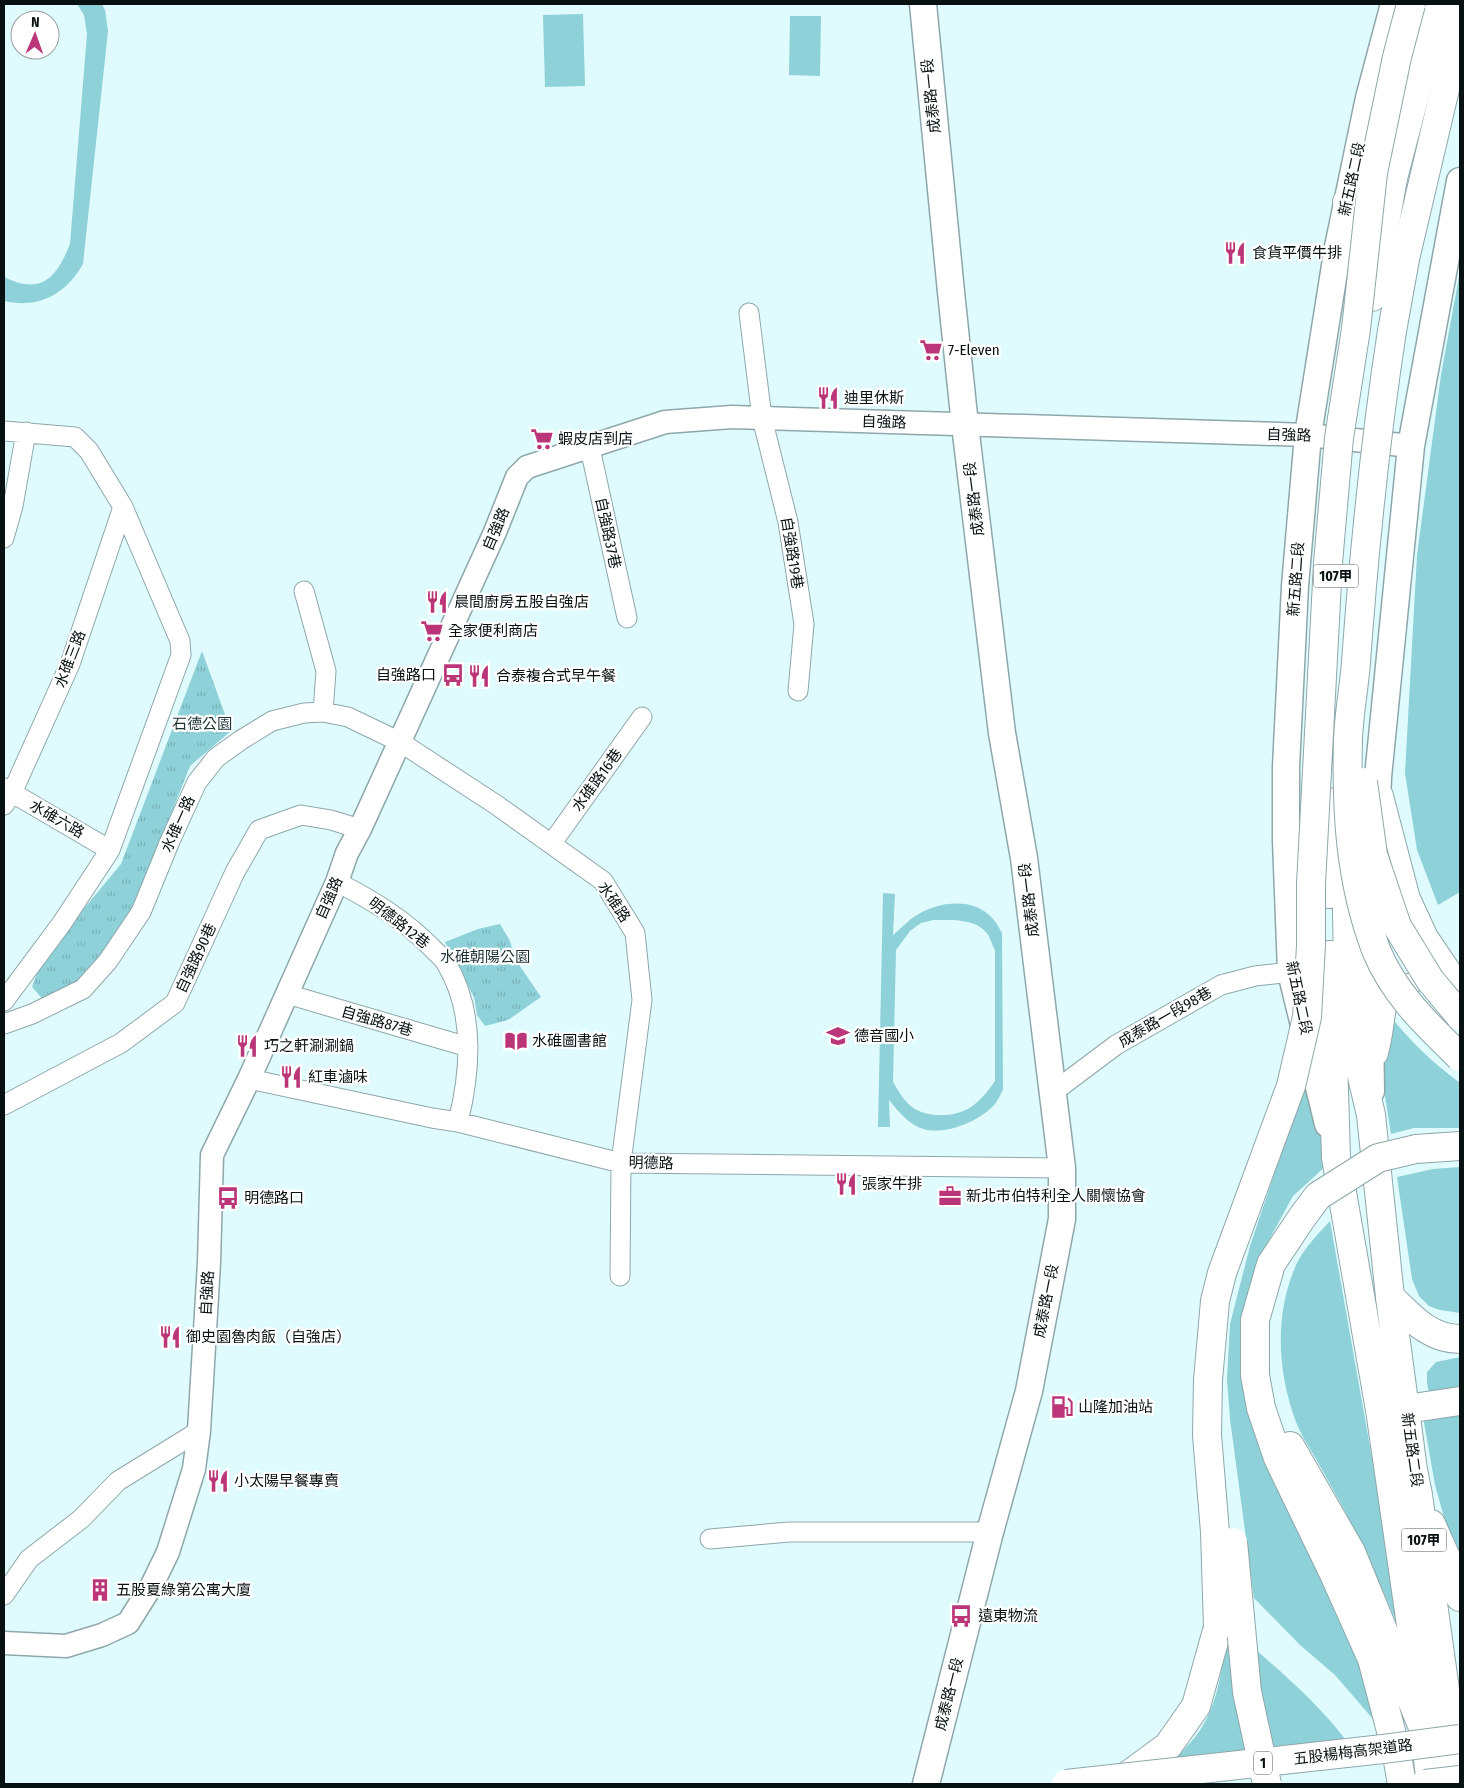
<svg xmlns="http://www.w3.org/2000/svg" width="1464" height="1788" font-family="'Fira Sans Condensed','Noto Sans TC',sans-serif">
	<defs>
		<pattern id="park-tufts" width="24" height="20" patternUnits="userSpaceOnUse" patternTransform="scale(1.25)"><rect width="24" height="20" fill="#8ed1d8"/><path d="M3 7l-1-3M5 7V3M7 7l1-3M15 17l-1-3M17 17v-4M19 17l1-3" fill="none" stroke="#79b2b8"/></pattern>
	</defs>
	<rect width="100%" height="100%" fill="#e0fbfe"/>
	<path fill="#8ed1d8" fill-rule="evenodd" d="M 77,4 L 102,4 L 105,10 L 108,31 L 83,264 C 66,294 39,309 4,301 L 4,277 C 41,295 56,279 70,244 L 87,34 L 84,15 Z
		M 583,14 L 585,86 L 545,87 L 543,15 Z
		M 790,16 L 821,16 L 820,76 L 789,75 Z
		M 1460,271 L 1460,892 L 1438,905 L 1417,850 L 1405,773 L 1417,555 L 1441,375 Z
		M 883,893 L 895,894 L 893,935 C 899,930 905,924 911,919 C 933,902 973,895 993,919 C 997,923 999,928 1002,933 L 1003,1090 C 1000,1095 998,1100 995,1104 C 980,1122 940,1138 918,1127 C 906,1121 897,1110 889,1100 L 890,1127 L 878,1127 ZM 933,920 C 950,920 974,918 986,932 C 990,936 992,945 995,950 L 995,1081 C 988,1091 981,1100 971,1107 C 956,1117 931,1118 915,1109 C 905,1103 899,1092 893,1082 L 896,950 L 910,931 L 921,923 Z
		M 1376,997 C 1401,1032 1426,1058 1460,1083 L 1460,1128 L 1414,1128 L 1391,1134 L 1384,1090 Z
		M 1307,1077 L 1327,1165 L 1293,1196 L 1268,1242 L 1257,1265 L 1259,1443 L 1274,1482 L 1347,1629 L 1366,1682 L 1379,1726 L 1335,1675 L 1300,1645 L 1254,1598 L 1230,1419 L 1227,1379 L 1230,1324 L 1250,1246 Z
		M 1460,1167 L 1460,1313 L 1440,1310 L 1429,1306 L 1419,1296 L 1412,1279 L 1397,1177 L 1433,1169 Z
		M 1330,1221 L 1404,1639 C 1386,1598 1368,1555 1347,1515 C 1337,1496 1326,1477 1316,1459 C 1309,1447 1301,1435 1296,1422 C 1277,1371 1274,1313 1297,1263 C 1305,1247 1318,1234 1330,1221 Z
		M 1460,1357 L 1460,1388 L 1429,1393 L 1427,1383 L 1427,1372 L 1436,1362 Z
		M 1460,1413 L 1460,1574 L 1435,1485 L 1423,1417 Z
		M 1227,1625 C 1268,1661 1315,1698 1348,1743 L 1170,1765 C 1178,1755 1188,1746 1196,1736 C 1220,1704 1223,1663 1227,1625 Z"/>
	<path fill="url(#park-tufts)" d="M 202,651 L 231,731 L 190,766 L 137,901 L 103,955 L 75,986 L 48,1005 L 32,987 L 42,959 L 121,864 Z
		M 500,924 L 510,941 L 515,959 L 541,997 L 508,1020 L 485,1026 L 477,1015 L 474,997 L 445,942 L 478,929 Z"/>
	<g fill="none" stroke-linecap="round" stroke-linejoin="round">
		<defs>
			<path id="minor" d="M 749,313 L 762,418 L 788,522 L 804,624 L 798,691
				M 4,431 L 75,437 L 89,451 L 123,507 L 180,641 L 181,655 L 110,850 L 62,923 L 4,1001
				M 590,448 L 627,618
				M 4,538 L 13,506 L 26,432
				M 304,591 L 326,671 L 323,712
				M 4,788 L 110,850
				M 1383,794 L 1410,897 L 1428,936 L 1460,983
				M 4,805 L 12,793 L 70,664 L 123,507
				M 552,843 L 642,717
				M 337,882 C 372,900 405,920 433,949 C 437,953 443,958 446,963 C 475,1011 471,1070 458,1122
				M 287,994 L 468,1047
				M 4,1024 L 32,1014 L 83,989 L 108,961 L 141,912 L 170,841 L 197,782 L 216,758 L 241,740 L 272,721 L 304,713 L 323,712 L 348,717 L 400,742 L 495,804 L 603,881 L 635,933 L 642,1000 L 621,1163 L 620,1276
				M 1378,1055 C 1392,1005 1373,985 1439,977
				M 249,1079 L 432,1118 L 458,1122 L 621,1163 L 1062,1168
				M 1052,1093 L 1116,1045 L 1221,985 L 1255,976 L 1291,972
				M 4,1105 L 121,1043 L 175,1003 L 235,872 L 259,830 L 301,815 L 331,820 L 360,829
				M 710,1539 L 789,1532 L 990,1532
				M 4,1595 L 29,1559 L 81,1519 L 118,1481 L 199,1431"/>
			<path id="tertiary" d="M 4,1643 L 66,1646 L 102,1635 L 128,1623 L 152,1585 L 168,1552 L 194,1469 L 199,1431 L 209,1263 L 212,1155 L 249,1079 L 337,882 L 347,853 L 360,829 L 495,532 L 517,477 L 527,467 L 665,422 L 732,417 L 1308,435 L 1411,446"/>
			<path id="secondary" d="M 923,4 L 951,292 L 965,425 L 1002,733 L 1024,858 L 1062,1168 L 1062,1219 L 1029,1391 L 990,1532 L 926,1784
				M 1376,821 L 1378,777 L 1411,446 L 1460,181
				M 1371,1091 L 1369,973 L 1371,933
				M 1328,1124 L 1291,972 L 1286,840 L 1286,767 L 1295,586 L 1308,435 L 1338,247 L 1369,98 L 1394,4"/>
			<path id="primary" d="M 1445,48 L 1457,4
				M 1347,202 L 1375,145
				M 1372,297 L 1393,178 L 1436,15
				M 1328,802 L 1329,894
				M 1346,863 L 1348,963 L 1356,1051 L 1371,1115 L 1390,1297 L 1413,1470 L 1418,1495 L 1458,1784
				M 1330,955 L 1336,1158 L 1380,1410 L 1413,1639 L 1431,1784
				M 1431,1524 L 1454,1575 L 1460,1597"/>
			<path id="motorway" d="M 1392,331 L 1405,259 L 1460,25
				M 1416,1149 L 1460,1146
				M 1303,1216 L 1271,1264 L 1255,1320 L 1255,1375 L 1261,1408 L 1278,1458 L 1334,1574 L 1372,1659 L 1396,1750 L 1402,1784
				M 1390,1297 C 1411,1317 1429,1339 1460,1339
				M 1380,1410 L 1406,1409 L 1460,1401
				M 1290,1446 L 1351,1552 L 1424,1730
				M 1119,1782 L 1168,1746 L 1196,1706 L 1218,1627"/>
		</defs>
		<use href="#minor" stroke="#8ea7aa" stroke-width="21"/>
		<use href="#tertiary" stroke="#8ea7aa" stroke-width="25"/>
		<use href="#secondary" stroke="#8ea7aa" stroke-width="29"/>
		<use href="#primary" stroke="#8ea7aa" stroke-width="30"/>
		<use href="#motorway" stroke="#8ea7aa" stroke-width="30"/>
		<use href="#minor" stroke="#fff" stroke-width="19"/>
		<use href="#tertiary" stroke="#fff" stroke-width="22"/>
		<use href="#secondary" stroke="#fff" stroke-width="26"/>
		<use href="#primary" stroke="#fff" stroke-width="28"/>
		<use href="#motorway" stroke="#fff" stroke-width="28"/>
		<defs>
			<path id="motorway-bridge" d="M 1392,331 C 1375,441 1364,551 1356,662 C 1354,688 1349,713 1348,739 C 1346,812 1350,881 1376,950 C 1394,994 1427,1025 1460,1057
				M 1363,782 L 1373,855 L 1397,926 L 1430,980 L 1460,1016
				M 1303,1216 L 1318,1196 L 1378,1158 L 1416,1149
				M 1233,1542 L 1247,1692 L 1267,1784
				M 1218,1627 L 1215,1532 L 1207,1435 L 1208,1380 L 1215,1301 L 1222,1273 L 1291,1086 L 1307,1017 L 1311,945 L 1311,884 L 1328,563 L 1339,438 L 1356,329 L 1373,173 L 1397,57 L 1411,4
				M 1066,1784 L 1383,1749 L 1460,1739
				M 1425,1784 L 1460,1780"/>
		</defs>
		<use href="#motorway-bridge" stroke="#8ea7aa" stroke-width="30" stroke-linecap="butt"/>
		<use href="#motorway-bridge" stroke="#fff" stroke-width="28"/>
	</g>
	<defs>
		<symbol id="restaurant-bare" viewBox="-9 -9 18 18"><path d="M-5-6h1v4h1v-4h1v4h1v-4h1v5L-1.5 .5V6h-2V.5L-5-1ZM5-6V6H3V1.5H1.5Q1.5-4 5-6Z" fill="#bb3679" stroke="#fff" stroke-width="2.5" paint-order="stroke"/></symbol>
		<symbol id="supermarket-bare" viewBox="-9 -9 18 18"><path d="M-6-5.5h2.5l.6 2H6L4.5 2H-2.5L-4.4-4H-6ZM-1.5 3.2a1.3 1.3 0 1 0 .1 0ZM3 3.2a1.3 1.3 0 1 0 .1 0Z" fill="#bb3679" stroke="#fff" stroke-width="2.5" paint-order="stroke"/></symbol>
		<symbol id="bus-bare" viewBox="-9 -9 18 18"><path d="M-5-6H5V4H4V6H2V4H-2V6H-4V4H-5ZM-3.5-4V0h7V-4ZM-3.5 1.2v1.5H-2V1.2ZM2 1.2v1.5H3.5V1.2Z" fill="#bb3679" stroke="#fff" stroke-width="2.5" paint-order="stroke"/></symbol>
		<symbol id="school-bare" viewBox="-9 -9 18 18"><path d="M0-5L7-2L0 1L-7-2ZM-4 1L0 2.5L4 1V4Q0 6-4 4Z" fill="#bb3679" stroke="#fff" stroke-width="2.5" paint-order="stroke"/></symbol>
		<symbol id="library-bare" viewBox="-9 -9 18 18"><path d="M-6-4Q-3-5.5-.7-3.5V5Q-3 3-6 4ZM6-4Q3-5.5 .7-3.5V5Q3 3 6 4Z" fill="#bb3679" stroke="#fff" stroke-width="2.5" paint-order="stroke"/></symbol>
		<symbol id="office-bare" viewBox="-9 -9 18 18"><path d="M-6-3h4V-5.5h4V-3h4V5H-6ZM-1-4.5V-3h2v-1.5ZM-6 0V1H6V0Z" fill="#bb3679" stroke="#fff" stroke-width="2.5" paint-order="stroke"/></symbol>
		<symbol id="fuel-bare" viewBox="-9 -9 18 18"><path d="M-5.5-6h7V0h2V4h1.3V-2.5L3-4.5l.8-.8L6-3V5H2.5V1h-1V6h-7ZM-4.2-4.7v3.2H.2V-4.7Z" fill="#bb3679" stroke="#fff" stroke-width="2.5" paint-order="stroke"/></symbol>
		<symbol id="building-bare" viewBox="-9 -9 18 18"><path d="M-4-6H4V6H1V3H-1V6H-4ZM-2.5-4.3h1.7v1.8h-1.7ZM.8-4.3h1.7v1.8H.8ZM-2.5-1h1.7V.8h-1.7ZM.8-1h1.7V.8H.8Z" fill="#bb3679" stroke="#fff" stroke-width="2.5" paint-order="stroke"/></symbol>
	</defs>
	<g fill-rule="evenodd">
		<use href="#restaurant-bare" x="1219" y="237" width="32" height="32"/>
		<use href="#supermarket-bare" x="915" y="334" width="32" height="32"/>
		<use href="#restaurant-bare" x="812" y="382" width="32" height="32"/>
		<use href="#supermarket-bare" x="526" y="423" width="32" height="32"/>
		<use href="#restaurant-bare" x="421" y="586" width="32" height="32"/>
		<use href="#supermarket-bare" x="416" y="615" width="32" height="32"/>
		<use href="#bus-bare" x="437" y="659" width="32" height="32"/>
		<use href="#restaurant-bare" x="463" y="660" width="32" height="32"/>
		<use href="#school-bare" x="822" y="1020" width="32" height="32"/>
		<use href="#library-bare" x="500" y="1025" width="32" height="32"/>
		<use href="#restaurant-bare" x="231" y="1030" width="32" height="32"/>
		<use href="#restaurant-bare" x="275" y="1061" width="32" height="32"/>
		<use href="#restaurant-bare" x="830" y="1168" width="32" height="32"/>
		<use href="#office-bare" x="934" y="1180" width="32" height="32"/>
		<use href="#bus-bare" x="212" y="1182" width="32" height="32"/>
		<use href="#restaurant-bare" x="154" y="1321" width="32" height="32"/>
		<use href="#fuel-bare" x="1046" y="1391" width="32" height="32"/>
		<use href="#restaurant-bare" x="202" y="1465" width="32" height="32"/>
		<use href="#building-bare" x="84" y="1574" width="32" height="32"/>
		<use href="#bus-bare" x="945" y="1600" width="32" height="32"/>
	</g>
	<g text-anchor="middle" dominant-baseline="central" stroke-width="4.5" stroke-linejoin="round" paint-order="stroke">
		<g fill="#fff" stroke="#525859" stroke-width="1">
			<rect x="1313.5" y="564.5" width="45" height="23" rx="4"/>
			<rect x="1401.5" y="1528.5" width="45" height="23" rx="4"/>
			<rect x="1254" y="1751.5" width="18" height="23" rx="4"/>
		</g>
		<g font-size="14" font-weight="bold" fill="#081112">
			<text x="1336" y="576">107甲</text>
			<text x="1424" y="1540">107甲</text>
			<text x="1263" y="1763">1</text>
		</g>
		<g font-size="15" fill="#081112" stroke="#fff">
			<text transform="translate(931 96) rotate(-96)">成泰路一段</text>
			<text transform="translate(1352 179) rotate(-78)">新五路二段</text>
			<text transform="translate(884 422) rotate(2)">自強路</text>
			<text transform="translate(1289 435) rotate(2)">自強路</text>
			<text transform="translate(974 499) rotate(-97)">成泰路一段</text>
			<text transform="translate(496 529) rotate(-67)">自強路</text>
			<text transform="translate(608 533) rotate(78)">自強路37巷</text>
			<text transform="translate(792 553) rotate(81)">自強路19巷</text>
			<text transform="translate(1296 579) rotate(-86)">新五路二段</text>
			<text transform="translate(70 659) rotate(-69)">水碓三路</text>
			<text transform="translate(597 780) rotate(-54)">水碓路16巷</text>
			<text transform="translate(57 819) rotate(30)">水碓六路</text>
			<text transform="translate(178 824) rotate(-66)">水碓一路</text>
			<text transform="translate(329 898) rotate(-66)">自強路</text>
			<text transform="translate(1029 900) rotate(-97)">成泰路一段</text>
			<text transform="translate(614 902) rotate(56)">水碓路</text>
			<text transform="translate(399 923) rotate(38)">明德路12巷</text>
			<text transform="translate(196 958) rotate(-65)">自強路90巷</text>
			<text transform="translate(1299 998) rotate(78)">新五路二段</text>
			<text transform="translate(1165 1017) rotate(-30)">成泰路一段98巷</text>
			<text transform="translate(377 1021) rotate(16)">自強路87巷</text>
			<text transform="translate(651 1163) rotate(1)">明德路</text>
			<text transform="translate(207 1293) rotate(-87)">自強路</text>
			<text transform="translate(1046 1301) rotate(-79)">成泰路一段</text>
			<text transform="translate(1412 1450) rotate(82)">新五路二段</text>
			<text transform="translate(949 1694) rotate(-76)">成泰路一段</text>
			<text transform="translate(1353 1752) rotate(-7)">五股楊梅高架道路</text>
		</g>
		<g font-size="15" fill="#081112" stroke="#fff" text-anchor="start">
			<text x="1252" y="253">食貨平價牛排</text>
			<text x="948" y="350">7-Eleven</text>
			<text x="844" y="398">迪里休斯</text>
			<text x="558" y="439">蝦皮店到店</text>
			<text x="454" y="602">晨間廚房五股自強店</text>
			<text x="448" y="631">全家便利商店</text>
			<text x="436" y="675" text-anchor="end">自強路口</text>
			<text x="496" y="676">合泰複合式早午餐</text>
			<text x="854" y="1036">德音國小</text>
			<text x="532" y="1041">水碓圖書館</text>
			<text x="264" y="1046">巧之軒涮涮鍋</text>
			<text x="308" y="1077">紅車滷味</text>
			<text x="862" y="1184">張家牛排</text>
			<text x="966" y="1196">新北市伯特利全人關懷協會</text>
			<text x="244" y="1198">明德路口</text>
			<text x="186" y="1337">御史園魯肉飯（自強店）</text>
			<text x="1078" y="1407">山隆加油站</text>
			<text x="234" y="1481">小太陽早餐專賣</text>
			<text x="116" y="1590">五股夏綠第公寓大廈</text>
			<text x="978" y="1616">遠東物流</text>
		</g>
		<g font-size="15" fill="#1d3234" stroke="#fff">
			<text x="202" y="724">石德公園</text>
			<text x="485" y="957">水碓朝陽公園</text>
		</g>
	</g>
	<rect width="1464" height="1788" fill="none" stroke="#081112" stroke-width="10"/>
	<g transform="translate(35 35) rotate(2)"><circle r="24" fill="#ffffff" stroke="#9ca0a0"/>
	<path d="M0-4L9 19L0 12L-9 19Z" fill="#bb3679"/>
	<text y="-8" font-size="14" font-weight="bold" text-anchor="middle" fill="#081112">N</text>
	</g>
</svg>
